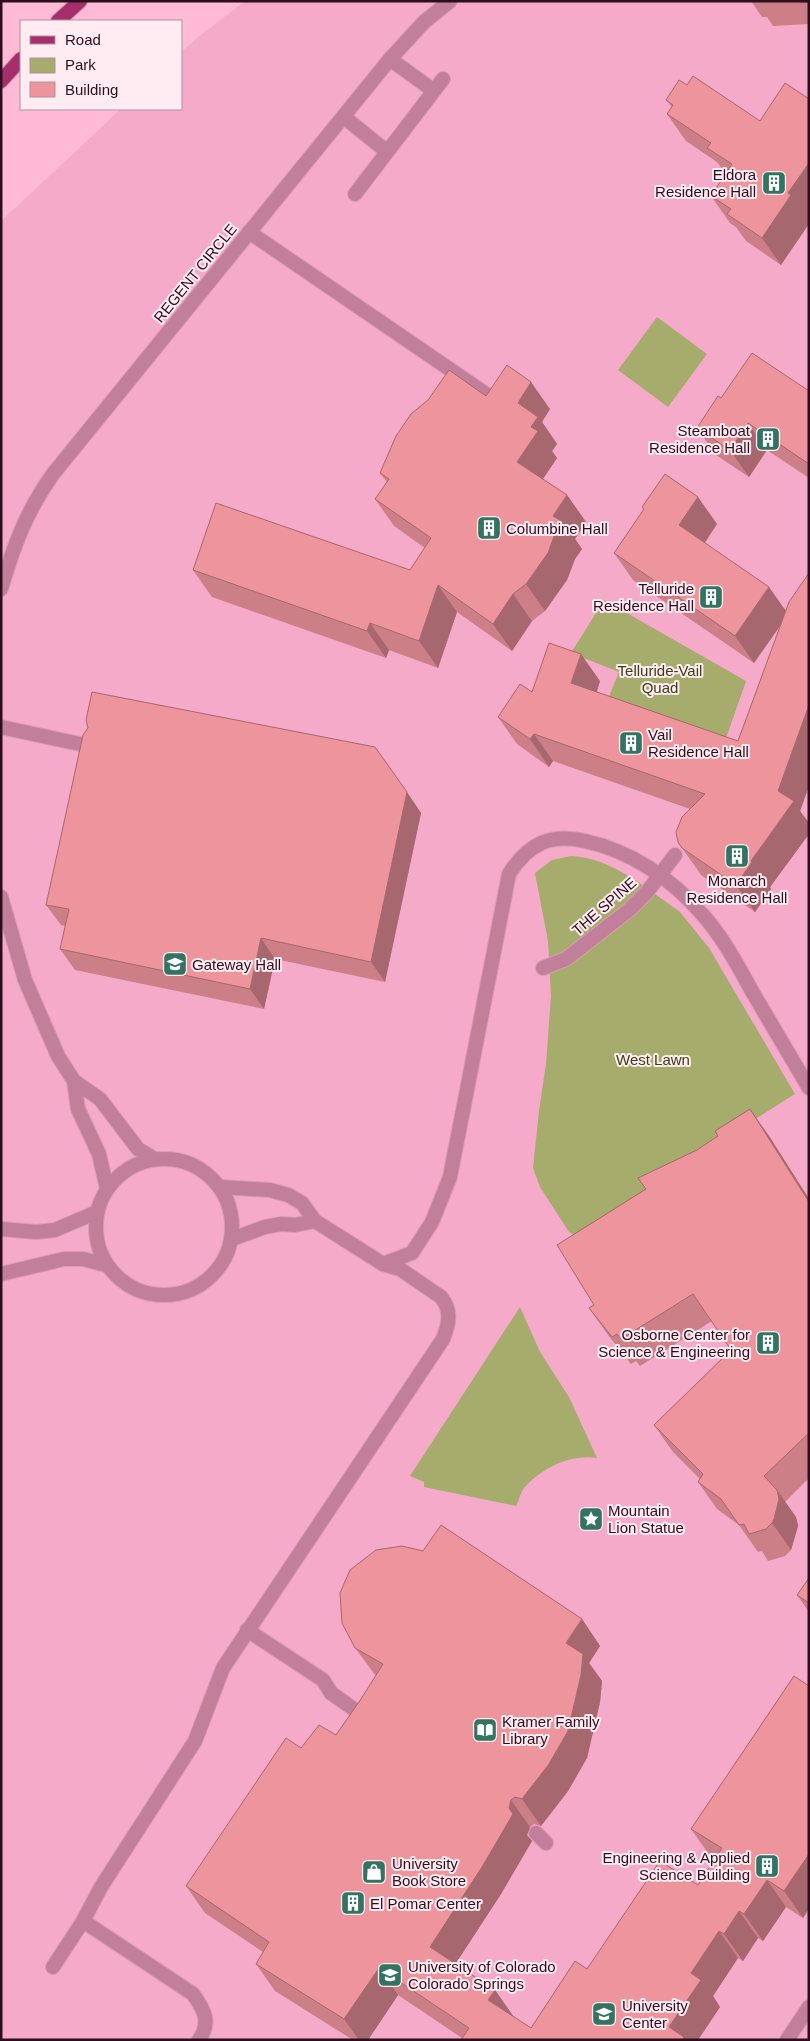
<svg xmlns="http://www.w3.org/2000/svg" width="810" height="2041" font-family="Arial,sans-serif">
	<rect width="100%" height="100%" fill="#ffbad6"/>
	<path fill="#f4aac8" d="M 245,1 L 809,1 L 809,2040 L 1,2040 L 1,221 L 121,109 L 181,109 L 181,52 L 197,38 Z"/>
	<path fill="#a6ac6b" d="M 657,317 L 707,354 L 668,407 L 618,370 Z
		M 604,600 L 746,681 L 724,744 L 607,701 L 619,672 L 571,653 Z
		M 571,856 C 613,858 647,889 680,912 L 709,948 L 795,1094 L 723,1139 L 584,1241 L 569,1232 L 540,1187 L 533,1168 L 539,1111 L 546,1064 L 551,996 L 548,941 L 535,873 L 552,860 Z
		M 520,1307 L 540,1352 L 569,1397 L 597,1458 C 570,1454 542,1468 524,1488 C 520,1493 519,1501 516,1506 L 424,1487 L 424,1482 L 410,1476 Z"/>
	<g fill="none" stroke-linecap="round" stroke-linejoin="round">
		<defs>
			<path id="service" d="M 390,59 L 434,91
				M 344,117 L 386,151
				M 355,194 L 443,79
				M 249,232 L 502,405
				M 1,727 L 94,747
				M96 1227a68 68 0 1 1 136 0a68 68 0 1 1-136 0Z
				M 247,1630 L 323,1680 L 331,1693 L 368,1719
				M 536,1833 L 546,1843
				M 83,1921 L 193,1994 C 205,2011 211,2022 199,2040
				M 53,1967 L 83,1921 L 101,1887 L 195,1741 L 223,1668 L 443,1339 C 449,1324 452,1310 441,1297 L 400,1269 L 383,1264"/>
			<path id="pedestrian" d="M 543,968 L 566,959 L 629,910 L 647,892 L 675,855"/>
			<path id="minor" d="M 1,589 C 14,545 26,512 53,474 L 390,59 L 424,22 L 450,1
				M 1,897 L 25,980 L 58,1056 L 74,1081 L 78,1109 L 99,1154 L 107,1189
				M 74,1081 L 100,1099 L 138,1149 L 153,1158
				M 220,1187 L 270,1190 L 288,1195 L 302,1203 L 315,1221 L 383,1264 L 412,1253 L 432,1222 L 450,1177 L 509,874 C 528,844 550,833 585,841 C 631,851 672,879 702,914 C 723,937 738,966 753,993 C 772,1025 790,1056 809,1088
				M 1,1229 L 36,1232 L 55,1230 L 97,1212
				M 232,1239 L 265,1227 L 281,1224 L 295,1225 L 315,1221
				M 1,1274 L 64,1259 L 83,1259 L 106,1265
				M 787,2040 L 809,2007"/>
			<path id="primary" d="M 58,21 L 80,1
				M 1,81 L 21,59"/>
		</defs>
		<use href="#service" stroke="#d99bb5" stroke-width="16"/>
		<use href="#pedestrian" stroke="#d99bb5" stroke-width="16"/>
		<use href="#minor" stroke="#d99bb5" stroke-width="16"/>
		<use href="#primary" stroke="#d99bb5" stroke-width="16"/>
		<use href="#service" stroke="#c17f9a" stroke-width="14"/>
		<use href="#pedestrian" stroke="#c17f9a" stroke-width="14"/>
		<use href="#minor" stroke="#c17f9a" stroke-width="14"/>
		<use href="#primary" stroke="#a72e6c" stroke-width="14"/>
	</g>
	<path fill="#cc7f87" d="M 751,1 L 809,1 L 809,24 L 773,26 L 767,17 L 762,17 Z
		M 687,85 L 760,121 L 809,99 L 809,218 L 781,265 L 746,241 L 736,227 L 730,223 L 711,196 L 726,174 L 717,162 L 686,141 L 667,114 L 672,107 L 666,100 Z
		M 809,391 L 809,478 L 767,450 L 749,477 L 716,455 L 697,428 L 721,398 Z
		M 486,396 L 550,409 L 542,422 L 557,444 L 552,451 L 557,458 L 543,479 L 567,495 L 586,522 L 575,539 L 582,549 L 575,559 L 567,580 L 545,611 L 532,621 L 512,651 L 457,612 L 438,668 L 389,650 L 386,658 L 212,597 L 193,570 L 410,570 L 425,548 L 394,526 L 375,499 L 387,482 L 380,473 Z
		M 642,507 L 717,524 L 705,543 L 786,610 L 809,573 L 809,786 L 800,811 L 809,823 L 809,834 L 770,887 L 771,889 L 755,912 L 701,875 L 678,842 L 690,809 L 553,761 L 549,767 L 517,744 L 498,717 L 532,692 L 600,681 L 597,692 L 738,741 L 781,625 L 754,663 L 633,580 L 614,553 L 644,510 Z
		M 375,747 L 421,813 L 385,982 L 275,959 L 264,1009 L 75,970 L 60,949 L 65,926 L 61,925 L 46,905 Z
		M 769,1136 L 809,1199 L 809,1478 L 785,1502 L 796,1517 L 798,1526 L 791,1550 L 785,1556 L 768,1561 L 762,1551 L 758,1552 L 739,1525 L 717,1509 L 698,1482 L 700,1479 L 673,1452 L 654,1425 L 731,1350 L 712,1321 L 640,1366 L 636,1361 L 631,1364 L 608,1335 L 589,1308 L 594,1305 Z
		M 809,1578 L 809,1612 L 797,1595 Z
		M 582,1619 L 600,1646 L 589,1663 L 602,1681 L 600,1702 L 587,1758 L 568,1791 L 541,1826 L 534,1824 L 530,1827 L 527,1835 L 532,1841 L 501,1894 L 455,1964 L 495,1990 L 512,2016 L 531,2028 L 587,1969 L 698,1885 L 715,1859 L 710,1856 L 691,1829 L 794,1676 L 803,1918 L 786,1907 L 763,1941 L 758,1938 L 743,1961 L 738,1958 L 713,1996 L 720,2007 L 698,2040 L 461,2040 L 462,2038 L 398,1995 L 368,2040 L 353,2040 L 275,1991 L 256,1964 L 263,1952 L 205,1913 L 186,1886 L 301,1748 L 336,1735 L 361,1699 L 376,1676 L 355,1648 Z"/>
	<path fill="#a6686e" d="M 809,163 L 809,218 L 808,219 L 809,224 L 781,265 L 762,238 L 788,193 Z
		M 531,382 L 550,409 L 542,422 L 557,444 L 552,451 L 557,458 L 536,489 L 517,462 L 531,427 L 518,403 Z
		M 748,423 L 767,450 L 749,477 L 730,450 Z
		M 567,495 L 586,522 L 575,539 L 582,549 L 575,559 L 567,580 L 545,611 L 526,584 L 553,516 Z
		M 698,497 L 717,524 L 698,552 L 679,525 Z
		M 438,585 L 457,612 L 438,668 L 419,641 Z
		M 769,587 L 788,614 L 754,663 L 735,636 Z
		M 513,594 L 532,621 L 512,651 L 493,624 Z
		M 370,623 L 389,650 L 386,658 L 367,631 Z
		M 581,654 L 600,681 L 590,710 L 571,683 Z
		M 809,705 L 809,786 L 800,811 L 809,823 L 809,834 L 770,887 L 771,889 L 755,912 L 736,885 L 751,861 L 778,791 Z
		M 534,734 L 553,761 L 549,767 L 530,739 Z
		M 407,792 L 421,813 L 385,982 L 371,962 Z
		M 261,938 L 275,959 L 264,1009 L 250,989 Z
		M 750,1109 L 769,1136 L 809,1199 L 809,1202 Z
		M 777,1490 L 796,1517 L 798,1526 L 791,1550 L 772,1523 Z
		M 582,1619 L 600,1646 L 589,1663 L 602,1681 L 600,1702 L 587,1758 L 568,1791 L 541,1826 L 522,1799 L 566,1643 Z
		M 511,1800 L 530,1827 L 527,1835 L 532,1841 L 501,1894 L 449,1974 L 430,1947 L 509,1808 Z
		M 809,1854 L 809,1909 L 803,1918 L 784,1891 Z
		M 767,1880 L 786,1907 L 763,1941 L 744,1914 Z
		M 739,1911 L 758,1938 L 743,1961 L 724,1934 Z
		M 719,1931 L 738,1958 L 713,1996 L 720,2007 L 698,2040 L 678,2040 L 669,2027 L 691,1973 Z
		M 379,1968 L 398,1995 L 368,2040 L 359,2040 L 344,2019 Z
		M 495,1990 L 514,2017 L 488,2000 Z"/>
	<path fill="#ed949d" stroke="#a6686e" d="M 801,1 L 809,1 L 809,2 L 801,3 Z
		M 693,76 L 760,121 L 785,83 L 809,99 L 809,163 L 788,193 L 791,195 L 762,238 L 727,214 L 731,209 L 711,196 L 732,164 L 707,148 L 711,143 L 667,114 L 673,105 L 666,100 L 679,80 L 687,85 Z
		M 752,353 L 809,391 L 809,464 L 748,423 L 730,450 L 697,428 L 718,396 L 721,398 Z
		M 507,365 L 531,382 L 518,403 L 538,417 L 531,427 L 538,431 L 517,462 L 567,495 L 553,516 L 563,522 L 556,531 L 548,553 L 526,584 L 513,594 L 493,624 L 438,585 L 419,641 L 370,623 L 367,631 L 193,570 L 216,503 L 410,570 L 431,538 L 375,499 L 389,479 L 380,473 L 396,436 L 411,414 L 428,400 L 449,370 L 486,396 Z
		M 665,474 L 698,497 L 679,525 L 769,587 L 735,636 L 614,553 L 644,509 L 642,507 Z
		M 809,573 L 809,705 L 778,791 L 794,801 L 751,861 L 752,862 L 736,885 L 682,848 L 678,842 L 676,832 L 682,817 L 705,794 L 534,734 L 530,739 L 498,717 L 520,684 L 532,692 L 549,643 L 581,654 L 571,683 L 738,741 L 789,602 Z
		M 92,692 L 375,747 L 407,792 L 371,962 L 261,938 L 250,989 L 60,949 L 69,909 L 46,905 L 83,735 L 88,728 L 86,720 Z
		M 750,1109 L 809,1202 L 809,1433 L 764,1476 L 777,1490 L 778,1494 L 779,1499 L 774,1519 L 772,1523 L 766,1529 L 749,1534 L 744,1524 L 739,1525 L 721,1499 L 698,1482 L 703,1474 L 654,1425 L 731,1350 L 693,1294 L 621,1339 L 617,1334 L 612,1337 L 589,1308 L 594,1305 L 557,1245 L 646,1189 L 638,1178 L 697,1150 L 718,1136 L 715,1131 Z
		M 441,1525 L 582,1619 L 566,1643 L 583,1654 L 581,1675 L 568,1731 L 549,1764 L 522,1799 L 515,1797 L 511,1800 L 509,1808 L 513,1814 L 482,1867 L 430,1947 L 495,1990 L 488,2000 L 531,2028 L 575,1961 L 587,1969 L 660,1861 L 698,1885 L 722,1848 L 691,1829 L 794,1676 L 809,1686 L 809,1854 L 784,1891 L 767,1880 L 744,1914 L 739,1911 L 724,1934 L 719,1931 L 691,1973 L 701,1980 L 669,2027 L 684,2037 L 682,2040 L 461,2040 L 469,2028 L 379,1968 L 344,2019 L 256,1964 L 269,1942 L 186,1886 L 286,1738 L 301,1748 L 319,1725 L 336,1735 L 361,1699 L 383,1664 L 355,1648 L 342,1623 L 340,1593 L 350,1570 L 376,1550 L 402,1546 L 423,1551 Z
		M 809,1578 L 809,1603 L 797,1595 Z"/>
	<defs>
		<symbol id="building-square" viewBox="-11 -11 22 22"><rect x="-9" y="-9" width="18" height="18" rx="4" fill="#337362" stroke="#ffecf3"/><path d="M-4-6H4V6H1V3H-1V6H-4ZM-2.5-4.3h1.7v1.8h-1.7ZM.8-4.3h1.7v1.8H.8ZM-2.5-1h1.7V.8h-1.7ZM.8-1h1.7V.8H.8Z" fill="#fff"/></symbol>
		<symbol id="university-square" viewBox="-11 -11 22 22"><rect x="-9" y="-9" width="18" height="18" rx="4" fill="#337362" stroke="#ffecf3"/><path d="M0-5L7-2L0 1L-7-2ZM-4 1L0 2.5L4 1V4Q0 6-4 4Z" fill="#fff"/></symbol>
		<symbol id="sight-square" viewBox="-11 -11 22 22"><rect x="-9" y="-9" width="18" height="18" rx="4" fill="#337362" stroke="#ffecf3"/><path d="M0-6L1.8-2.2L6-1.7L2.9 1.2L3.7 5.4L0 3.3L-3.7 5.4L-2.9 1.2L-6-1.7L-1.8-2.2Z" fill="#fff"/></symbol>
		<symbol id="library-square" viewBox="-11 -11 22 22"><rect x="-9" y="-9" width="18" height="18" rx="4" fill="#337362" stroke="#ffecf3"/><path d="M-6-4Q-3-5.5-.7-3.5V5Q-3 3-6 4ZM6-4Q3-5.5 .7-3.5V5Q3 3 6 4Z" fill="#fff"/></symbol>
		<symbol id="shop-square" viewBox="-11 -11 22 22"><rect x="-9" y="-9" width="18" height="18" rx="4" fill="#337362" stroke="#ffecf3"/><path d="M-5-2.5h2.3a2.7 3.5 0 0 1 5.4 0H5L5.5 6h-11ZM-1.5-2.5h3a1.5 2.3 0 0 0-3 0Z" fill="#fff"/></symbol>
		<symbol id="school-square" viewBox="-11 -11 22 22"><rect x="-9" y="-9" width="18" height="18" rx="4" fill="#337362" stroke="#ffecf3"/><path d="M0-5L7-2L0 1L-7-2ZM-4 1L0 2.5L4 1V4Q0 6-4 4Z" fill="#fff"/></symbol>
	</defs>
	<g fill-rule="evenodd">
		<use href="#building-square" x="760" y="169" width="28" height="28"/>
		<use href="#building-square" x="754" y="425" width="28" height="28"/>
		<use href="#building-square" x="475" y="514" width="28" height="28"/>
		<use href="#building-square" x="697" y="583" width="28" height="28"/>
		<use href="#building-square" x="617" y="729" width="28" height="28"/>
		<use href="#building-square" x="723" y="842" width="28" height="28"/>
		<use href="#university-square" x="161" y="950" width="28" height="28"/>
		<use href="#building-square" x="754" y="1329" width="28" height="28"/>
		<use href="#sight-square" x="577" y="1505" width="28" height="28"/>
		<use href="#library-square" x="471" y="1716" width="28" height="28"/>
		<use href="#building-square" x="753" y="1852" width="28" height="28"/>
		<use href="#shop-square" x="360" y="1858" width="28" height="28"/>
		<use href="#building-square" x="339" y="1889" width="28" height="28"/>
		<use href="#school-square" x="376" y="1961" width="28" height="28"/>
		<use href="#university-square" x="590" y="2000" width="28" height="28"/>
	</g>
	<g text-anchor="middle" dominant-baseline="central" stroke-width="4" stroke-linejoin="round" paint-order="stroke">
		<g font-size="15" fill="#2d0e1d" stroke="#ffecf3" text-anchor="start">
			<text x="756" y="174" text-anchor="end">Eldora<tspan x="756" dy="17">Residence Hall</tspan></text>
			<text x="750" y="430" text-anchor="end">Steamboat<tspan x="750" dy="17">Residence Hall</tspan></text>
			<text x="506" y="528">Columbine Hall</text>
			<text x="694" y="588" text-anchor="end">Telluride<tspan x="694" dy="17">Residence Hall</tspan></text>
			<text x="648" y="734">Vail<tspan x="648" dy="17">Residence Hall</tspan></text>
			<text x="737" y="880" text-anchor="middle">Monarch<tspan x="737" dy="17">Residence Hall</tspan></text>
			<text x="192" y="964">Gateway Hall</text>
			<text x="750" y="1334" text-anchor="end">Osborne Center for<tspan x="750" dy="17">Science &amp; Engineering</tspan></text>
			<text x="608" y="1510">Mountain<tspan x="608" dy="17">Lion Statue</tspan></text>
			<text x="502" y="1721">Kramer Family<tspan x="502" dy="17">Library</tspan></text>
			<text x="750" y="1857" text-anchor="end">Engineering &amp; Applied<tspan x="750" dy="17">Science Building</tspan></text>
			<text x="392" y="1863">University<tspan x="392" dy="17">Book Store</tspan></text>
			<text x="370" y="1903">El Pomar Center</text>
			<text x="408" y="1966">University of Colorado<tspan x="408" dy="17">Colorado Springs</tspan></text>
			<text x="622" y="2005">University<tspan x="622" dy="17">Center</tspan></text>
		</g>
		<g font-size="15" fill="#2d0e1d" stroke="#ffecf3">
			<text transform="translate(195 273) rotate(-51)">REGENT CIRCLE</text>
			<text transform="translate(604 906) rotate(-41)">THE SPINE</text>
		</g>
		<g font-size="15" fill="#3b3f10" stroke="#ffecf3">
			<text x="660" y="670">Telluride-Vail<tspan x="660" dy="17">Quad</tspan></text>
			<text x="653" y="1059">West Lawn</text>
		</g>
	</g>
	<rect width="810" height="2041" fill="none" stroke="#2d0e1d" stroke-width="5"/>
	<rect x="20" y="20" width="162" height="90" fill="#ffecf3" stroke="#ab939d"/>
	<rect x="30" y="36" width="25" height="8" fill="#a72e6c" stroke="#ab939d"/>
	<text x="65" y="45" font-size="15" fill="#2d0e1d">Road</text>
	<rect x="30" y="58" width="25" height="15" fill="#a6ac6b" stroke="#ab939d"/>
	<text x="65" y="70" font-size="15" fill="#2d0e1d">Park</text>
	<rect x="30" y="82" width="25" height="15" fill="#ed949d" stroke="#ab939d"/>
	<text x="65" y="95" font-size="15" fill="#2d0e1d">Building</text>
</svg>
